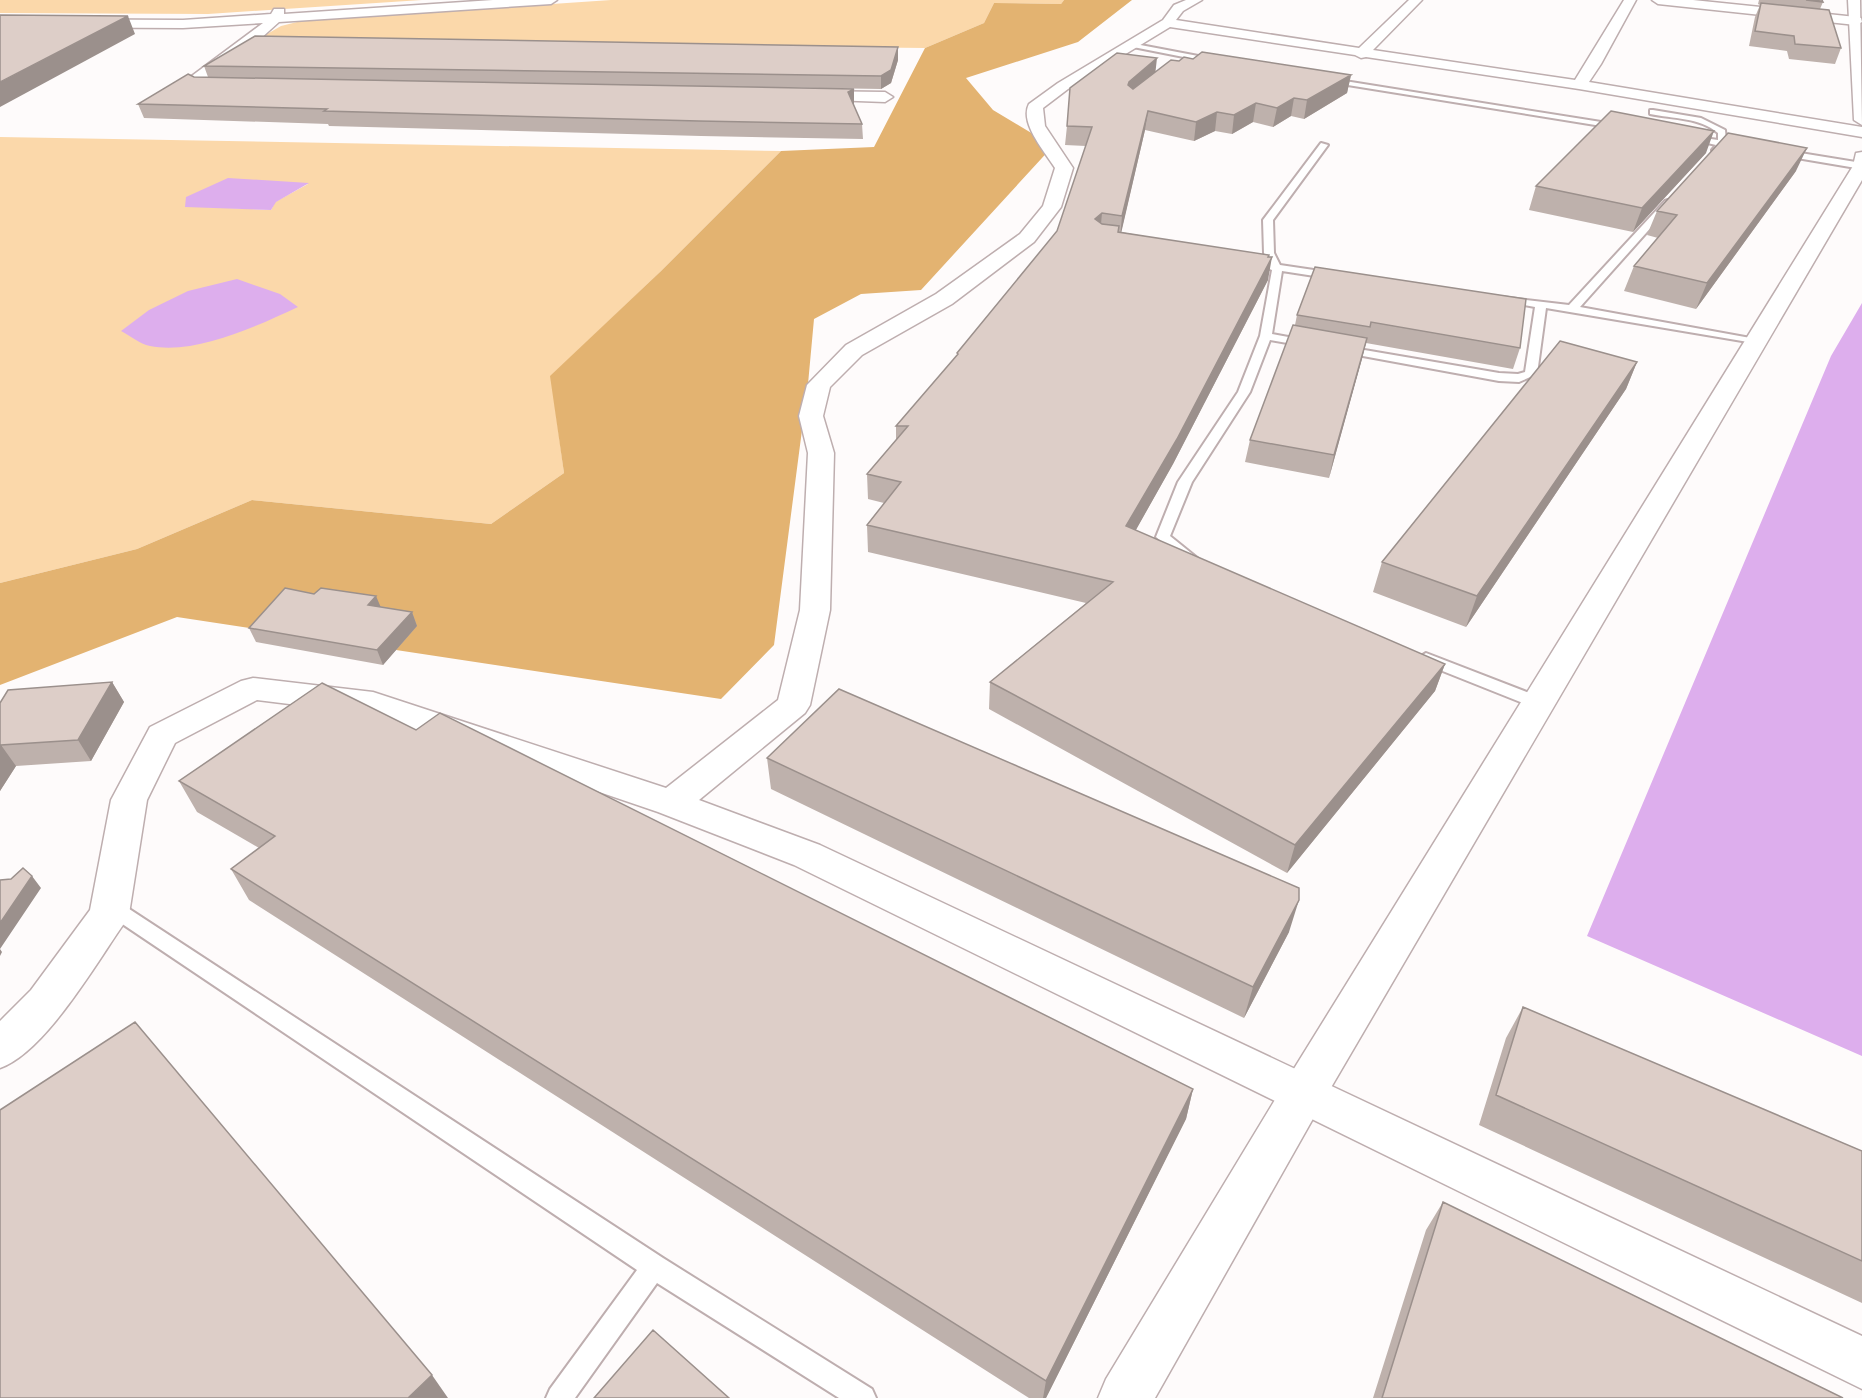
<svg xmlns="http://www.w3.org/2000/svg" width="1862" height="1398" font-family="'Roboto Condensed',sans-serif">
	<rect width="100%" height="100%" fill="#fefbfb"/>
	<path fill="#fbd8aa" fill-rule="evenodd" d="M 0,0 L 422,0 L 208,14 L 0,13 Z
		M 611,0 L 1064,0 L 1061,4 L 994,3 L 984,23 L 925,48 L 255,41 L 281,26 L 301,21 Z
		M 0,137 L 781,151 L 661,271 L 551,376 L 564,473 L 491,524 L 252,500 L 137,549 L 0,583 ZM 308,184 L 275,202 L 271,210 L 185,206 Z"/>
	<path fill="#e3b371" d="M 1064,0 L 1132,0 L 1078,42 L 966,78 L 993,110 L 1053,146 L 921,290 L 861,294 L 814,319 L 808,384 L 774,645 L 721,699 L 177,617 L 0,685 L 0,583 L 137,549 L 252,500 L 491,524 L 564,473 L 550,376 L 661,271 L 781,151 L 874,147 L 925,48 L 984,23 L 994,3 L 1061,4 Z"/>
	<path fill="#ddaeed" d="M 228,178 L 309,183 L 276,202 L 271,210 L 185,207 L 186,197 Z
		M 237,279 L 280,294 L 298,307 C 257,326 196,355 150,346 C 140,344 129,335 121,331 L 149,310 L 188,291 Z
		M 1862,303 L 1862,1056 L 1587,936 L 1831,356 Z"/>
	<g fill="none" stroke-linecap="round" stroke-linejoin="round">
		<defs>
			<path id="lane" d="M 1130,43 L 1214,59 L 1218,61 L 1214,63 L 1128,46 Z
				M 1326,78 L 1620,125 L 1624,127 L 1620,129 L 1329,82 Z
				M 1653,110 L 1701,118 L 1725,130 L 1726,141 L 1745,146 L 1741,149 L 1724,146 L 1719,152 L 1713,152 L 1712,150 L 1716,145 L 1686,138 L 1690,136 L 1718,140 L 1718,133 C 1699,117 1673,119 1650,114 L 1650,110 Z
				M 1321,143 L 1328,145 L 1273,220 L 1274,253 L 1280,265 L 1334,273 L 1339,276 L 1334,279 L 1282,271 L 1272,334 L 1310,341 L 1316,344 L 1310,347 L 1270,340 L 1250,392 L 1192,482 L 1170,536 L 1201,561 L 1194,565 L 1189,564 L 1156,537 L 1178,482 L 1238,392 L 1260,336 L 1272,270 L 1262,266 L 1269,263 L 1264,253 L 1263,220 Z
				M 1782,150 L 1862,163 L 1862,169 L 1779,155 L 1779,151 Z
				M 1668,200 L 1671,201 L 1671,205 L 1580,307 L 1756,339 L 1762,342 L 1760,344 L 1546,308 L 1537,374 L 1519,382 L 1499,381 L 1341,352 L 1335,349 L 1341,346 L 1499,373 L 1518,374 L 1525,372 L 1535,307 L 1501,301 L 1501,297 L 1569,305 L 1665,201 Z
				M 1426,653 L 1545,699 L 1547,703 L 1545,707 L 1533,707 L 1420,662 L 1418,658 Z
				M 110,898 L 117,901 L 663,1258 L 872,1389 L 876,1398 L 839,1398 L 657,1283 L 575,1398 L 546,1398 L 550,1389 L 637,1270 L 103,911 L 100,906 L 103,901 Z"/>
			<path id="street" d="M 493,0 L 557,0 L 551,4 L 279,22 L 259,40 L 203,81 L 235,82 L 237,85 C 228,94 194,91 185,81 L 263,23 L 183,28 L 0,27 L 0,19 L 183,20 L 271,14 L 274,9 L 284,9 L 284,14 Z
				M 1186,0 L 1202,0 L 1183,11 L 1176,20 L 1359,48 L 1409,0 L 1422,0 L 1373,50 L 1575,80 L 1624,0 L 1636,0 L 1601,64 L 1589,82 L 1862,127 L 1862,137 L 1579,89 L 1366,57 L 1361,58 L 1355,55 L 1170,27 L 1068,89 L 1043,108 L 1045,126 L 1073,168 L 1061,207 L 1034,242 L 952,304 L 862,355 L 830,387 L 823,416 L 834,453 L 830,610 L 810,705 L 805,713 L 699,800 L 820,845 L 1862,1336 L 1862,1389 L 794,865 L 658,812 L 370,714 L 257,700 L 175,743 L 147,800 L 129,914 L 123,925 C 95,965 45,1052 0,1068 L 0,1021 L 31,990 L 90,910 L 111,800 L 150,727 L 241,681 L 253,678 L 373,692 L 666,788 L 778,700 L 800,610 L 808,453 L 799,416 L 807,385 L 846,345 L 936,294 L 1020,234 L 1043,206 L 1055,168 C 1045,152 1019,123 1029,104 L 1058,83 L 1163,20 L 1174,5 Z
				M 1652,0 L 1693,0 L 1856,17 L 1861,18 L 1862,22 L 1856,25 L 1658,4 Z
				M 809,91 L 885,92 L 893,97 L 885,102 L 804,99 L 801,96 L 804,93 Z"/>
			<path id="secondary" d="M 1848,0 L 1860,0 L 1862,125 L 1854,120 Z
				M 1862,152 L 1862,180 L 1319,1108 L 1155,1398 L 1098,1398 L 1106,1379 L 1287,1080 L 1853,166 L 1856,153 Z"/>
		</defs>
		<use href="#lane" stroke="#beaeaf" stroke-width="4"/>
		<use href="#street" stroke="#beaeaf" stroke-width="3"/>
		<use href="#secondary" stroke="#beaeaf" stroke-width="3"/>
		<use href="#lane" fill="#fff" fill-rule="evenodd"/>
		<use href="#street" fill="#fff" fill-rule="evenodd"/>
		<use href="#secondary" fill="#fff" fill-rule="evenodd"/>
	</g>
	<path fill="#beb1ac" d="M 1759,0 L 1822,0 L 1823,2 L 1820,9 L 1841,48 L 1835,64 L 1789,59 L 1787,51 L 1749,46 L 1755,17 L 1760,5 L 1758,4 Z
		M 898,47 L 898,60 L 891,83 L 881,89 L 628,85 L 854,89 L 854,104 L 853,104 L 862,124 L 863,139 L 701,136 L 329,126 L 328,124 L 144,118 L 138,104 L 194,77 L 208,77 L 204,66 Z
		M 1155,72 L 1351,75 L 1347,93 L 1304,119 L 1291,116 L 1273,127 L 1253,122 L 1232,134 L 1215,131 L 1194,141 L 1145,130 L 1121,232 L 1268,257 L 1268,280 L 1173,464 L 1135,531 L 1445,664 L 1435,691 L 1287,873 L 989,709 L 990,682 L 1086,603 L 868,552 L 867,525 L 884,503 L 868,499 L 867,474 L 896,440 L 896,426 L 957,356 L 957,353 L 1057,231 L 1086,146 L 1065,145 L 1067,126 Z
		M 1706,153 L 1633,232 L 1529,210 L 1536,186 Z
		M 1796,171 L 1696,309 L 1624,291 L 1634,266 L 1658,238 L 1647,235 L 1657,211 Z
		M 1315,267 L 1520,348 L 1513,369 L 1366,343 L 1329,478 L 1245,462 L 1250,440 L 1295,325 L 1297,315 Z
		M 1637,362 L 1626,389 L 1466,627 L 1373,592 L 1382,562 Z
		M 314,594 L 412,612 L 417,626 L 383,665 L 256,642 L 249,628 Z
		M 112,682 L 124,702 L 91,761 L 16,766 L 0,791 L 0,703 Z
		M 416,730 L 1193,1089 L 1186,1119 L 1046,1398 L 1029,1398 L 249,900 L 231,869 L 259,848 L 197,812 L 179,781 Z
		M 767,758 L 1289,932 L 1244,1018 L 771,789 Z
		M 1523,1007 L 1862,1151 L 1862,1303 L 1479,1125 L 1506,1038 Z
		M 1443,1202 L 1843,1398 L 1373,1398 L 1426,1230 Z"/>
	<path fill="#9b908c" d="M 128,16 L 135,34 L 0,107 L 0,82 Z
		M 898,47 L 898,60 L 891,83 L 881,89 L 881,76 Z
		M 1157,58 L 1155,76 L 1127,100 L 1128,85 L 1129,82 Z
		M 1351,75 L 1347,93 L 1304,119 L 1307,100 Z
		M 854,89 L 854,104 L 848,107 L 848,92 Z
		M 1294,98 L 1291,116 L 1273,127 L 1277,108 Z
		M 1256,103 L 1253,122 L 1232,134 L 1234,115 Z
		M 1148,111 L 1145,130 L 1120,238 L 1122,216 Z
		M 1217,112 L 1215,131 L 1194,141 L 1196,122 Z
		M 1714,131 L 1706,153 L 1633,232 L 1642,208 Z
		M 1807,148 L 1796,171 L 1696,309 L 1707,283 Z
		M 1102,213 L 1100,235 L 1095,219 Z
		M 1269,255 L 1266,268 L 1272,257 L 1268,280 L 1173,464 L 1123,553 L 1126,526 Z
		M 1367,338 L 1362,359 L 1329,478 L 1334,455 Z
		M 1637,362 L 1626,389 L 1466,627 L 1477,596 Z
		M 376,596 L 382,610 L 368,605 Z
		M 412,612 L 417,626 L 383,665 L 377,650 Z
		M 1445,664 L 1435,691 L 1287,873 L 1295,845 Z
		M 112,682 L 124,702 L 91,761 L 78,740 Z
		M 1,745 L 16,766 L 0,791 L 0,747 Z
		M 32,876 L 41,888 L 0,949 L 2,952 L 0,956 L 0,923 Z
		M 1299,900 L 1289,932 L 1244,1018 L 1253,987 Z
		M 1193,1089 L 1186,1119 L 1046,1398 L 1043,1398 L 1046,1381 Z
		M 432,1375 L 448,1398 L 408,1398 Z"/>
	<path fill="#ddcec8" stroke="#9b908c" stroke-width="1.5" d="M 1806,0 L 1822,0 L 1823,2 Z
		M 1761,3 L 1829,10 L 1841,48 L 1795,44 L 1794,36 L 1755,31 Z
		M 0,15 L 128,16 L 0,82 Z
		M 255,36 L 898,47 L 891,70 L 881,76 L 204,66 Z
		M 1202,52 L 1351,75 L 1307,100 L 1294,98 L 1277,108 L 1256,103 L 1234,115 L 1217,112 L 1196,122 L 1148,111 L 1122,216 L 1102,213 L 1095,219 L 1102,224 L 1119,226 L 1118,232 L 1269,255 L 1268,257 L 1272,257 L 1177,439 L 1126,526 L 1445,664 L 1295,845 L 990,682 L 1113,582 L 867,525 L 901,482 L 867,474 L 908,426 L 896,426 L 958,354 L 957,353 L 1057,231 L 1092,127 L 1067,126 L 1070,88 L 1117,53 L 1157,58 L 1129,82 L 1128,85 L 1133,89 L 1171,60 L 1179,61 L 1184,57 L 1193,59 Z
		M 188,74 L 194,77 L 854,89 L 848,92 L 862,124 L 699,121 L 324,111 L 327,109 L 138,104 Z
		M 1611,111 L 1714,131 L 1642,208 L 1536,186 Z
		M 1728,133 L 1807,148 L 1707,283 L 1634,266 L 1677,215 L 1657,211 Z
		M 1315,267 L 1526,299 L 1520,348 L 1371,322 L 1370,327 L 1297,315 Z
		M 1293,325 L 1367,338 L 1334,455 L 1250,440 Z
		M 1560,341 L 1637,362 L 1477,596 L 1382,562 Z
		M 285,588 L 314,594 L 321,588 L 376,596 L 368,605 L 412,612 L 377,650 L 249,628 Z
		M 112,682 L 78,740 L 1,745 L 0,747 L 0,703 L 8,690 Z
		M 322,683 L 416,730 L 440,713 L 1193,1089 L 1046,1381 L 231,869 L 275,836 L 179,781 Z
		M 839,689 L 1299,888 L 1299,900 L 1253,987 L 767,758 Z
		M 23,868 L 32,876 L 0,923 L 0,880 L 11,879 Z
		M 1523,1007 L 1862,1151 L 1862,1261 L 1496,1095 Z
		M 135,1022 L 432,1375 L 408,1398 L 0,1398 L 0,1110 Z
		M 1443,1202 L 1843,1398 L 1382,1398 Z
		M 653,1330 L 729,1398 L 594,1398 Z"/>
</svg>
